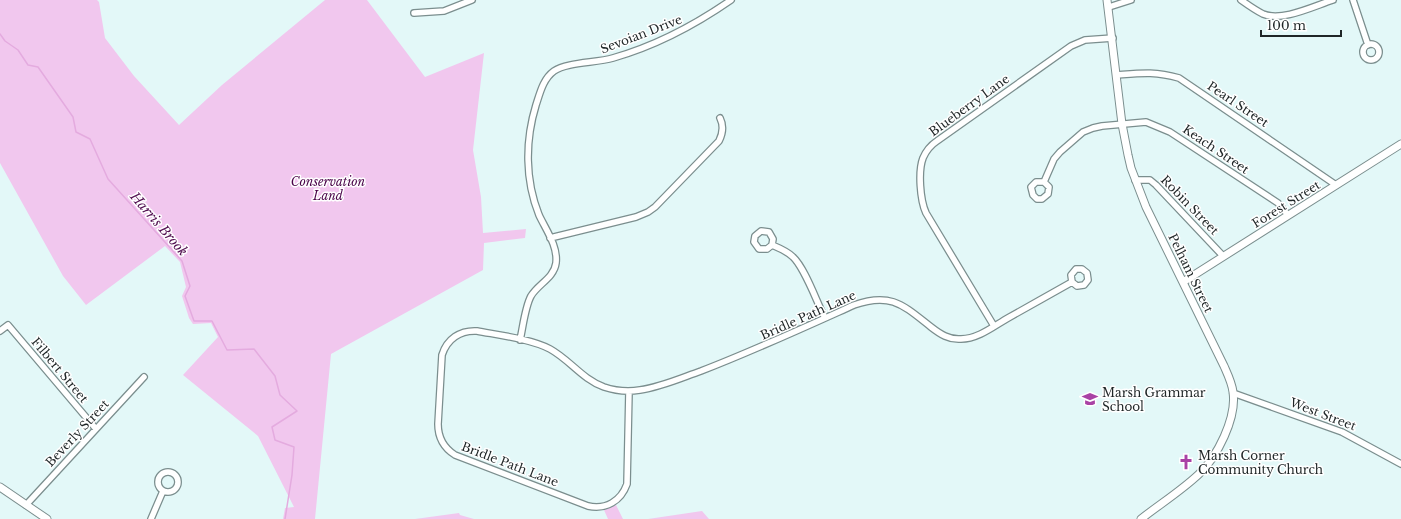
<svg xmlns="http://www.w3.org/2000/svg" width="1401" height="519" font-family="'Libre Baskerville',serif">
	<rect width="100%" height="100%" fill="#e3f8f8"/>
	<path fill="#f1c7ee" d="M 0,0 L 97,0 L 99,2 L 105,38 L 134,76 L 179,125 L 222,85 L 325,0 L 367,0 L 425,77 L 484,53 L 473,150 L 481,197 L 483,233 L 526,229 L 525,238 L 484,243 L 483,270 L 331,354 L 315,519 L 283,519 L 285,508 L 294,507 L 258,436 L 183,375 L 218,337 L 211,323 L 193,324 L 189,318 L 182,296 L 186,287 L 180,262 L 165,246 L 86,305 L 63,276 L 0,163 Z
		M 616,505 L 623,519 L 608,519 L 604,510 Z
		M 702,511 L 709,519 L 648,519 Z
		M 459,513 L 460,515 L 474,519 L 415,519 Z"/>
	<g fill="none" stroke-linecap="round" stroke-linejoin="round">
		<path stroke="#e4abdf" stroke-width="1.5" d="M 0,34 L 5,41 L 18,50 L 28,65 L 38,67 L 73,117 L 76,132 L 90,139 L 108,179 L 182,261 L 190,286 L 185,296 L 194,321 L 212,321 L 227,350 L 254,349 L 275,376 L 280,395 L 297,411 L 272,427 L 275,440 L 294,447 L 292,475 L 285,519"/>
		<defs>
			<path id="street" d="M 1241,0 C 1248,5 1255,10 1263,14 C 1282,22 1314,6 1333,0
				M 1353,0 L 1368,45
				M 1109,7 L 1131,0
				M 414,13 L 444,11 L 472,0
				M1363 52a8 8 0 1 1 16 0a8 8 0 1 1-16 0Z
				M 1117,75 C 1141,73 1155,71 1179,78 L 1336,185
				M 1135,180 L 1150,180 L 1156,185 L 1223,256
				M 1044,182 L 1036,182 L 1031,187 L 1033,195 L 1037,199 L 1042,199 L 1048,194 L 1049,187 L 1044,182 L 1054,159 L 1060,152 L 1083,132 L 1093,128 L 1102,126 L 1146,122 L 1170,132 L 1278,203 L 1288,215
				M 550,238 L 636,217 L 648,212 L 655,207 L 719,141 C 723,133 724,126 720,118
				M 772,245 L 773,239 L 769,232 L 761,231 L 755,236 L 754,242 L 759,249 L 767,249 L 772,245 C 779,248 787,251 793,257 C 805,268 817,303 825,318
				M 994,326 L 926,213 C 920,200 918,171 923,158 C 926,151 931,145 937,141 L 1071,46 L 1085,40 L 1113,38
				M 0,331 L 8,325 L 96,429
				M 520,340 C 523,327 525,307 531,296 C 538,284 554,278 556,263 C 558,246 546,230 539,215 C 525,180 525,141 536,105 C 540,93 543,79 554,71 C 567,62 596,63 613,58 C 655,46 695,25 731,0
				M 629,391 L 627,484 C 621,501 606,510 588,506 L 455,455 C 444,448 438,438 438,424 L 442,355 C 447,339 460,330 477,331 C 498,335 531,339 550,349 C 570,360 582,379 604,387 C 616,391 628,392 640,390 C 661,387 681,378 701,371 C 753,351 803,328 854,305 C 891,292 903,305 931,327 C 940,334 949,340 961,339 C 978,339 994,326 1008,318 C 1029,306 1051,294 1072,282 L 1071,275 L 1076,269 L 1082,269 L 1087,273 L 1088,280 L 1084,285 L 1077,286 L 1072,282
				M 1233,393 L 1342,432 L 1401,464
				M158 482a10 10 0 1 1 20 0a10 10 0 1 1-20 0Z
				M 26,505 L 144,377
				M 151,519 L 163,491"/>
			<path id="secondary" d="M 1107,0 L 1122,124 L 1128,155 L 1131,168 L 1146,207 L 1224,366 C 1228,375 1232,383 1233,392 C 1237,418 1217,457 1199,474 C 1181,491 1160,504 1141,519
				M 1183,282 L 1401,144
				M 0,487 L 47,519"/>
		</defs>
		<use href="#street" stroke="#7b8e8e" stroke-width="8"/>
		<use href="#secondary" stroke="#7b8e8e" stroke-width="9"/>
		<use href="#street" stroke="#fff" stroke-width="5.5"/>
		<use href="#secondary" stroke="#fff" stroke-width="7"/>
	</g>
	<defs>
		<symbol id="school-bare" viewBox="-9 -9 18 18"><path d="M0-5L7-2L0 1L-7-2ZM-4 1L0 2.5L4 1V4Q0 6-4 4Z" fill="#a942a5" stroke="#fff" stroke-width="2.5" paint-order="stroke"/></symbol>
		<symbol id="church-bare" viewBox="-9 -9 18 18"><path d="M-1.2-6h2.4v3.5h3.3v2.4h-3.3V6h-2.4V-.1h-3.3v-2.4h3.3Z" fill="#a942a5" stroke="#fff" stroke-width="2.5" paint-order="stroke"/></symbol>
	</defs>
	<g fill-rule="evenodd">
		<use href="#school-bare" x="1079" y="388" width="22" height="22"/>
		<use href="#church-bare" x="1175" y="451" width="22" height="22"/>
	</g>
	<g text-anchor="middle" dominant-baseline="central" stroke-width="3" stroke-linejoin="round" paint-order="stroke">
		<g font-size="12" fill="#1f2627" stroke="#fff">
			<text transform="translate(641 34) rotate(-21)">Sevoian Drive</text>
			<text transform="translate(1238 104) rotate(34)">Pearl Street</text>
			<text transform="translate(969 105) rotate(-36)">Blueberry Lane</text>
			<text transform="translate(1216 149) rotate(34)">Keach Street</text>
			<text transform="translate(1286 204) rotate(-32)">Forest Street</text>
			<text transform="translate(1190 205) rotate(46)">Robin Street</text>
			<text transform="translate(1191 273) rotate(64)">Pelham Street</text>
			<text transform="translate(808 315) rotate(-24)">Bridle Path Lane</text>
			<text transform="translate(60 370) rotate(50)">Filbert Street</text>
			<text transform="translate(1323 414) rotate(21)">West Street</text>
			<text transform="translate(77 433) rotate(-47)">Beverly Street</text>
			<text transform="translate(510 464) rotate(21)">Bridle Path Lane</text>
		</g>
		<g font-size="12" font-style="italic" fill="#490348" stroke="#fff">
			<text x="328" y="181">Conservation<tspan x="328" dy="14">Land</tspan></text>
		</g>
		<g font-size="12" fill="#1f2627" stroke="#fff" text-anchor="start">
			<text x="1102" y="392">Marsh Grammar<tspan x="1102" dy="14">School</tspan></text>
			<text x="1198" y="455">Marsh Corner<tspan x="1198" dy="14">Community Church</tspan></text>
		</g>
		<g font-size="13" font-style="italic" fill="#510e50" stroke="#fff">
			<text transform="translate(159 224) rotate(49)">Harris Brook</text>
		</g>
	</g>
	<path d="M1261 30v6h80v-6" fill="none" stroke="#1f2627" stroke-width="2"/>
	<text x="1267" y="30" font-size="12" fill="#1f2627" stroke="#ffffff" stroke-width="3" paint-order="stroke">100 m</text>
</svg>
